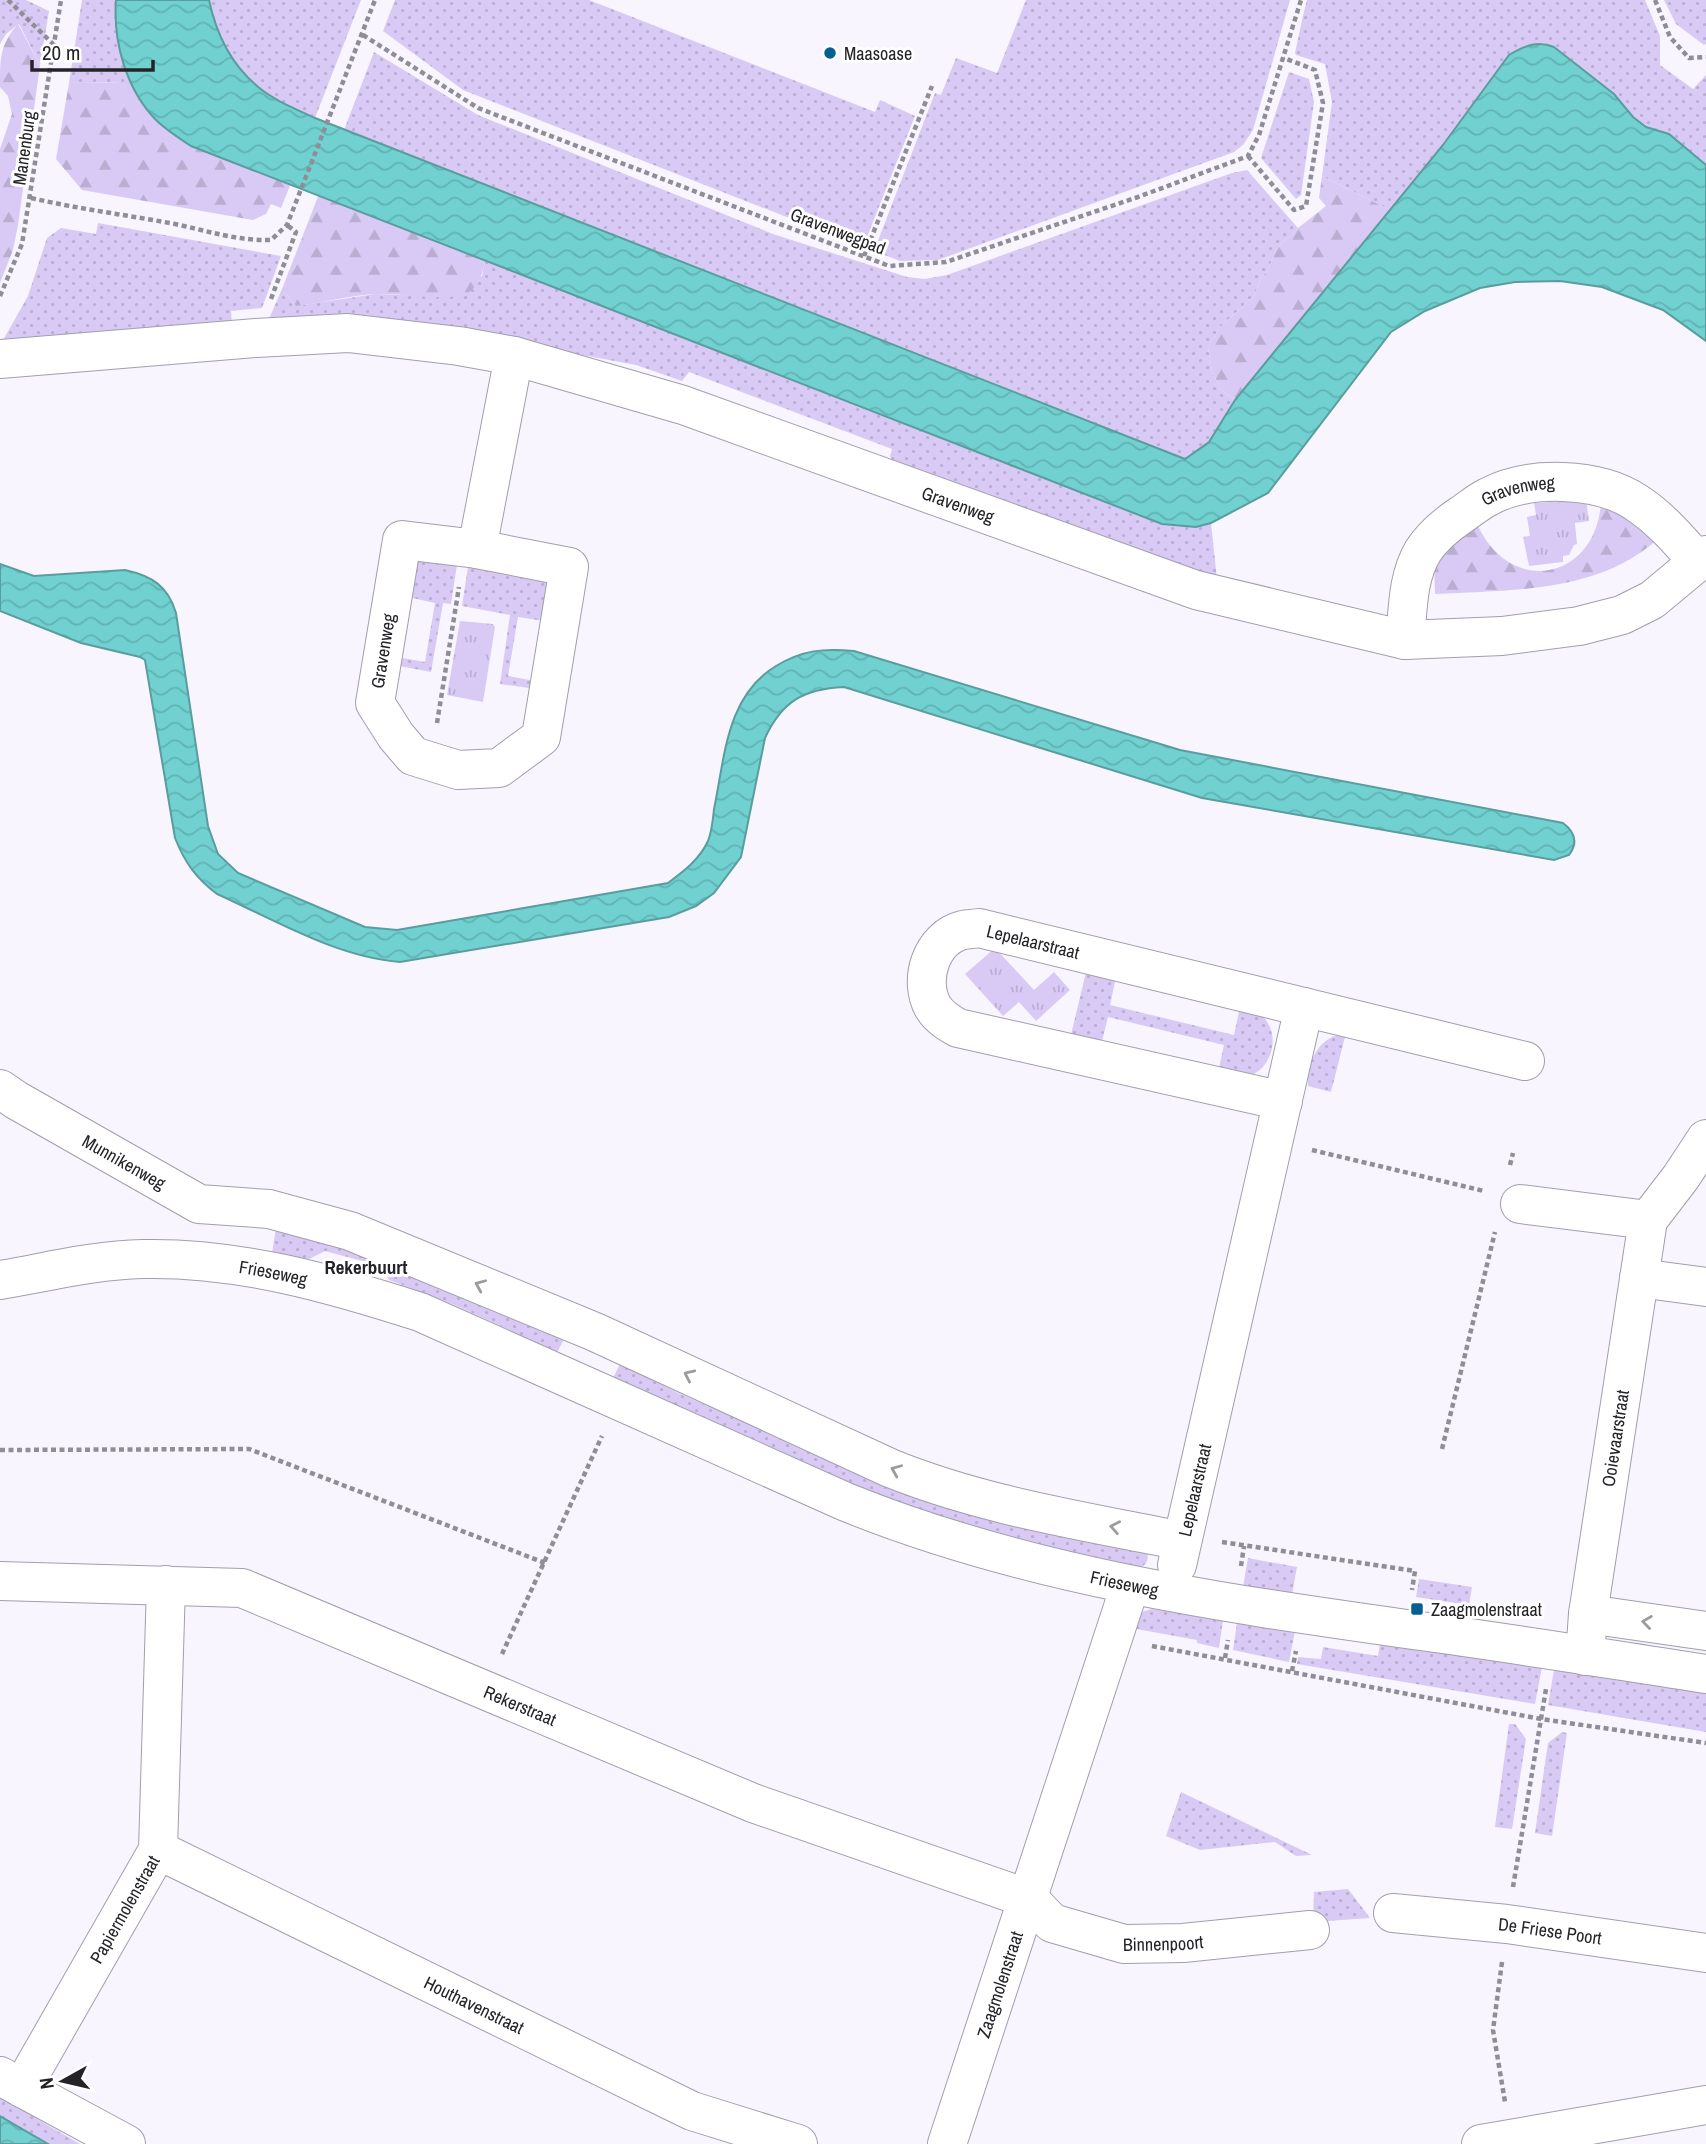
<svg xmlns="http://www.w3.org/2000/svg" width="1706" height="2144" font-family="'Archivo Narrow',sans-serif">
	<defs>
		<pattern id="grass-dots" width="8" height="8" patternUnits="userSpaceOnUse" patternTransform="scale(1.75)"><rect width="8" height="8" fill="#d8caf5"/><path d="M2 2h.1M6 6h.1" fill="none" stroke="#b9add2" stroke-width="1.8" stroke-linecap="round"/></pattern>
		<pattern id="forest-firs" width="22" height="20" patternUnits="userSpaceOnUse" patternTransform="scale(1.75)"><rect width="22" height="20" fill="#d8caf5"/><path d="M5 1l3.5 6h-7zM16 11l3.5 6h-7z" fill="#b9add2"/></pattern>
		<pattern id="park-tufts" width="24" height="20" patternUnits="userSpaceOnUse" patternTransform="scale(1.75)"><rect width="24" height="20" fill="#d8caf5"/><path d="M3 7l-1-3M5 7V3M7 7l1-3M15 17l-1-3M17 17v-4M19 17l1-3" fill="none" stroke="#b9add2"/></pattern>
		<pattern id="water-waves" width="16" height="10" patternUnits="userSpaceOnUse" patternTransform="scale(1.75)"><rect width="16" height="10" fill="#70d1d0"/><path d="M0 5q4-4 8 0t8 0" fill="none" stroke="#61b3b3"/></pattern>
	</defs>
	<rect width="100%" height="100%" fill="#f8f5ff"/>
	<path fill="url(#grass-dots)" d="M 0,0 L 26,0 L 49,11 L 40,65 L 19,24 L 6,34 L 0,44 Z
		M 82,0 L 116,0 C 114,30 120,55 131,82 L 69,83 Z
		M 209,0 L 361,0 L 315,118 C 296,109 273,100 257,86 C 231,64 216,33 209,0 Z
		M 395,0 L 589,0 L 875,112 L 880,100 L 915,116 L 863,247 L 463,90 L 383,31 Z
		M 1026,0 L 1290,0 L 1253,130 L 1243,145 L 1234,152 L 938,260 L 900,261 L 874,251 L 935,93 L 941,95 L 956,58 L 997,73 Z
		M 1307,0 L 1645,0 L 1660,36 L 1660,65 L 1693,89 L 1706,75 L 1706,165 L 1669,134 L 1646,127 L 1633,117 L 1614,94 L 1554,47 L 1543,43 L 1520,49 L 1390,210 L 1322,176 L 1332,102 L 1325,64 L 1296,55 L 1295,53 C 1299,35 1302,18 1307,0 Z
		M 1664,0 L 1706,0 L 1706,44 L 1704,45 L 1676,24 Z
		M 374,52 L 478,115 L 773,234 L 907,277 L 925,279 L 947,275 L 1232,173 L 1247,170 L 1298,228 L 1277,248 L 1267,272 L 1262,276 L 1254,296 L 1219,328 L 1208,348 L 1212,371 L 1220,389 L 1235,400 L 1209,442 L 1185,459 L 344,130 Z
		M 1289,72 L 1309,79 L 1314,102 L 1301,195 L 1296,199 L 1261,158 Z
		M 98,223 L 281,256 L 262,308 L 231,311 L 232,325 L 2,342 L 28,296 L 47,238 L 61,228 L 96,234 Z
		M 485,260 L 1161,524 L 1196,527 L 1211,523 L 1217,579 L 892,460 L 890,456 L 892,449 L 689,372 L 682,381 L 636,365 L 366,315 L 268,321 L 282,289 L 296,306 L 375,294 L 430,296 L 482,276 Z
		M 458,558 L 451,604 L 443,603 L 431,672 L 394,665 L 397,657 L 425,662 L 435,603 L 408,597 L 411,560 Z
		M 469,560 L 549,576 L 544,621 L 518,617 L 508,676 L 535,681 L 536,689 L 500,684 L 510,615 L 462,606 Z
		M 1087,968 L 1116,977 L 1110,1005 L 1234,1035 L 1240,1007 C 1245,1009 1252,1010 1256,1012 C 1284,1027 1274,1071 1246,1077 C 1238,1078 1227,1074 1218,1073 L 1224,1045 L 1108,1017 L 1101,1045 L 1070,1039 Z
		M 1346,1033 L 1331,1092 L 1308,1086 C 1307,1061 1319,1036 1346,1033 Z
		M 276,1228 L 361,1251 L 566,1335 L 558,1351 L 556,1351 L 452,1304 L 389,1280 L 381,1266 L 325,1251 L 309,1259 L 272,1253 Z
		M 620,1364 L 680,1394 L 899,1489 L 1146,1550 C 1150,1559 1147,1564 1139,1569 L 1048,1548 L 920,1510 L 867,1491 L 613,1378 Z
		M 1248,1558 L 1297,1567 L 1292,1594 L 1243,1587 Z
		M 1419,1579 L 1472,1587 L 1469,1605 L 1416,1597 Z
		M 1152,1609 L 1223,1620 L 1219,1648 L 1197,1643 L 1197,1640 L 1131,1628 L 1141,1612 Z
		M 1237,1623 L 1295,1631 L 1289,1662 L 1233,1650 Z
		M 1380,1644 L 1542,1667 L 1535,1704 L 1297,1664 L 1298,1657 L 1321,1659 L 1323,1647 L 1378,1656 Z
		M 1554,1670 L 1706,1692 L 1706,1732 L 1548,1705 Z
		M 1509,1724 L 1515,1724 L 1526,1739 L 1512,1829 L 1495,1827 Z
		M 1562,1732 L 1567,1733 L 1552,1836 L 1535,1833 L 1548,1743 Z
		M 1181,1792 L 1312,1855 L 1296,1856 L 1275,1842 L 1200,1850 L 1166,1836 Z
		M 1348,1889 L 1370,1918 L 1313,1922 L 1314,1892 Z
		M 0,2097 L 39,2110 L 34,2117 L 80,2144 L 48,2144 L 0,2116 Z"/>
	<path fill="url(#forest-firs)" d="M 18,24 L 40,65 L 18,225 L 13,250 L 0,283 L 0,149 L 12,114 L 8,96 L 0,87 C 0,58 0,44 18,24 Z
		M 131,82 L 156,120 L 191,146 L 291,183 L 281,208 L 271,204 L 266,214 L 253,220 L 82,190 L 56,159 L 69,83 Z
		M 1322,176 L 1390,210 L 1235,400 L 1220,389 L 1212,371 L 1208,348 L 1219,328 L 1254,296 L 1262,276 L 1267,272 L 1277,248 L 1298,228 L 1326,206 L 1319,198 Z
		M 319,194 L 485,260 C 483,273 478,290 463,295 C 439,301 402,293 376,294 C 350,295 323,303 296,306 L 282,289 Z
		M 1601,503 L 1659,538 C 1599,593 1512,590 1435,594 L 1434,562 L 1445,547 L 1478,526 C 1511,596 1595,581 1601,503 Z"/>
	<path fill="url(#park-tufts)" d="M 1586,500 L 1589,521 L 1575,523 L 1577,544 L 1574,545 L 1569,555 L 1563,556 L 1563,562 L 1529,566 L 1523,537 L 1530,536 L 1527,517 L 1536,515 L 1534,503 Z
		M 460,621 L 493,624 L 495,627 L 483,702 L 447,695 Z
		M 995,948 L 1034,990 L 1054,972 L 1070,990 L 1036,1021 L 1019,1002 L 1003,1016 L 965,974 Z"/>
	<path fill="url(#water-waves)" stroke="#599d9e" stroke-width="2" d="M 116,0 L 209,0 C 216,33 231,64 257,86 C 273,100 296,109 315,118 L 1185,459 L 1209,442 L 1235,400 L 1443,145 L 1509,55 C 1524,46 1538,40 1554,47 L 1614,94 L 1633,117 L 1646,127 L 1669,134 L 1706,165 L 1706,341 L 1663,310 L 1602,287 L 1560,281 L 1515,282 L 1480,288 L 1425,311 L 1391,332 L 1268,493 L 1211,523 L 1196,527 L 1162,524 L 191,146 C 179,138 166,130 156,120 C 126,89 113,42 116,0 Z
		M 0,564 L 34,576 L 125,570 C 152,576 168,586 176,613 L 208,826 L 218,854 L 238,873 L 365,927 L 397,930 L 668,883 C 684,871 699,860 708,841 C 712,831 713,819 714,809 C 725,757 726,696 776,666 C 802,650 824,648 854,651 L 1180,750 L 1563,823 C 1575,832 1578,843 1569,855 L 1554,860 L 1202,798 L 844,687 C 804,689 782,701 765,738 L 741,857 L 714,893 L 696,906 L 669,917 L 400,962 C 336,957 275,920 217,894 C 196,878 185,863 175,838 L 145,660 L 140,657 L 81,643 L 0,611 Z
		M 0,2116 L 48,2144 L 0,2144 Z"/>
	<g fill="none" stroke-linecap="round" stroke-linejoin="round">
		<defs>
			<g id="minor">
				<path id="s1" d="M 0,359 L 256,338 L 348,333 L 459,346 L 514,356 L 683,405 L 1196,590 L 1405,640 L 1502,636 L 1579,626 L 1622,615 L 1652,600 L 1706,555"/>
				<path d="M 402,540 L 477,549 L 569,567 L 541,737 L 499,768 L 458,770 L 413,756 L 396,736 L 375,703 Z"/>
				<path d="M 477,549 L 514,356"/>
				<path id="s2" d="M 1405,640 C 1408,610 1407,578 1423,551 C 1433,536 1446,525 1461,515 C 1470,509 1478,502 1488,497 C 1528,475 1599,477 1637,503 C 1660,518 1680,541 1698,562"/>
				<path id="s3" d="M 0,1089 L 16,1100 L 199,1204 L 269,1209 L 350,1231 L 595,1332 L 890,1468 C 984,1506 1084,1521 1182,1541"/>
				<path id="s4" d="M 1283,1101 L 958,1028 C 949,1023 939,1017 933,1007 C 918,980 931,938 963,930 C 968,929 974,929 979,928 L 1525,1061"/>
				<path d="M 1520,1204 L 1648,1220"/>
				<path d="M 1639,1278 L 1706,1287"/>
				<path id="s5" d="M 0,1280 C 47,1272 95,1260 143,1259 C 238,1257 330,1283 420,1312 L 846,1502 C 1026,1575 1221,1603 1413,1630 C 1511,1643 1608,1659 1706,1674"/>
				<path id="s6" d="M 1177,1565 L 1304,1007"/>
				<path id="s7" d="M 0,1581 L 242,1588 L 753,1803 L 1029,1899 L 1052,1923 L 1124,1944 L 1183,1943 L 1310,1930"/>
				<path d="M 1588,1614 L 1706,1631"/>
				<path id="s8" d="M 1585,1656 L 1588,1614 L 1648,1220 L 1681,1177 L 1706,1139"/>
				<path id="s9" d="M 158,1850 L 692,2111 L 798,2144"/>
				<path id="s10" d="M 1393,1913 L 1507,1924 L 1706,1953"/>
				<path d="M 0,2076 L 126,2144"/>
				<path id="s11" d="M 22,2088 L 158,1850 L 166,1585"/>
				<path id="s12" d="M 947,2144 L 1130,1586"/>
				<path d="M 1481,2144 L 1706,2105"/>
			</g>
		</defs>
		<use href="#minor" stroke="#a29eac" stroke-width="40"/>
		<path stroke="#8f8d95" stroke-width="4.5" stroke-dasharray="5 3.5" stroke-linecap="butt" d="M 8,0 L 53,44
			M 1655,0 L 1670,37 L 1689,58 L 1706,57
			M 363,35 L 478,108 L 889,266 L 946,262 L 1138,197 L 1248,156 L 1259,135 L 1301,0
			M 1248,156 L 1294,210 L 1306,206 L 1323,103 L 1315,70 L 1284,58
			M 31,198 C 79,209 127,215 175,224 C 208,231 238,241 271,240 L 287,225 L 375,0
			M 864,256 L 932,86
			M 0,296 L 22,244 L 61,0
			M 271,299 L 296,232 L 287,225
			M 437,723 L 459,587
			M 1312,1150 L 1484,1191
			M 1510,1165 L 1513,1153
			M 1442,1449 L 1495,1232
			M 0,1450 L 249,1449 L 545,1563
			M 1222,1542 L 1415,1571 L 1412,1590
			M 1241,1566 L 1244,1546
			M 1152,1646 L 1541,1719 L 1706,1743
			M 502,1654 L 602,1436
			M 1225,1658 L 1228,1640
			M 1292,1671 L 1296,1651
			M 1513,1887 L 1546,1689
			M 1502,1962 L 1493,2030 L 1505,2102"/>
		<use href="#minor" stroke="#fff" stroke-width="38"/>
	</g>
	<defs><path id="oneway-chevron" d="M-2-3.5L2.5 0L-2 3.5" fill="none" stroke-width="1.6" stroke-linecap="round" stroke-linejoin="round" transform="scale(1.75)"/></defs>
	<g stroke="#9c9c9e">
		<use href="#oneway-chevron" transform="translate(480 1285) rotate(-157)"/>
		<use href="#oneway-chevron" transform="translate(689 1375) rotate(-155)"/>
		<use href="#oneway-chevron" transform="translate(896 1470) rotate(-157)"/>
		<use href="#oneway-chevron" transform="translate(1115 1527) rotate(-169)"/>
		<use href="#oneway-chevron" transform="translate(1647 1622) rotate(-172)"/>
	</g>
	<g fill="#055f90" stroke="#fff" stroke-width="2.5">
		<circle cx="830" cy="53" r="7"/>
		<rect x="1410" y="1602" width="14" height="14" rx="3.5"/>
	</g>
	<g text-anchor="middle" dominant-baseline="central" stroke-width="6" stroke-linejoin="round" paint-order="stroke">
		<g font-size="18" fill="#242328" stroke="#fff" text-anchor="start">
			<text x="844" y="53">Maasoase</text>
			<text x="1431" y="1609">Zaagmolenstraat</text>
		</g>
		<g font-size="18" fill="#242328" stroke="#fff">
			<text transform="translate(24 148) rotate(-82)">Manenburg</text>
			<text transform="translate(838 231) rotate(21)">Gravenwegpad</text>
			<text stroke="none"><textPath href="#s2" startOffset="208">Gravenweg</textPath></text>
			<text stroke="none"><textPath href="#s1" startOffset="985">Gravenweg</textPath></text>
			<text transform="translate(383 651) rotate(-81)">Gravenweg</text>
			<text stroke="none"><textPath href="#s4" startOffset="532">Lepelaarstraat</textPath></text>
			<text stroke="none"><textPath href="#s3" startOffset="144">Munnikenweg</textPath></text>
			<text stroke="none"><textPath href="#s5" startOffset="276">Frieseweg</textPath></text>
			<text stroke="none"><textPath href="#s8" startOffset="220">Ooievaarstraat</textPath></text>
			<text stroke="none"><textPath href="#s6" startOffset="77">Lepelaarstraat</textPath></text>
			<text stroke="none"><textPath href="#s5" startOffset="1185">Frieseweg</textPath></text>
			<text stroke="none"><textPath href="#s7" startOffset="544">Rekerstraat</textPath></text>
			<text stroke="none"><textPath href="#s11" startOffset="206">Papiermolenstraat</textPath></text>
			<text stroke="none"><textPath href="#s10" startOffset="158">De Friese Poort</textPath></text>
			<text stroke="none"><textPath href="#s7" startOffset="1236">Binnenpoort</textPath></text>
			<text stroke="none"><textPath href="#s12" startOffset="168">Zaagmolenstraat</textPath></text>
			<text stroke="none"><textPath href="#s9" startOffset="352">Houthavenstraat</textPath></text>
		</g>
		<g font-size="19" font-weight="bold" fill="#242328" stroke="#fff">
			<text x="366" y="1267">Rekerbuurt</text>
		</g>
	</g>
	<g transform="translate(63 2081) rotate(262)" stroke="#ffffff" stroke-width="5" paint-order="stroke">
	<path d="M0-5L12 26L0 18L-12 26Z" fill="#242328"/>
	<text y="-10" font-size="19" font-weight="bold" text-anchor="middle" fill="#242328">N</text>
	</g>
	<path d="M32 60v10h121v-10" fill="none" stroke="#242328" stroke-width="3.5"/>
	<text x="42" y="60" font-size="21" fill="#242328" stroke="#ffffff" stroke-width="5" paint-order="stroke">20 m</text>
</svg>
